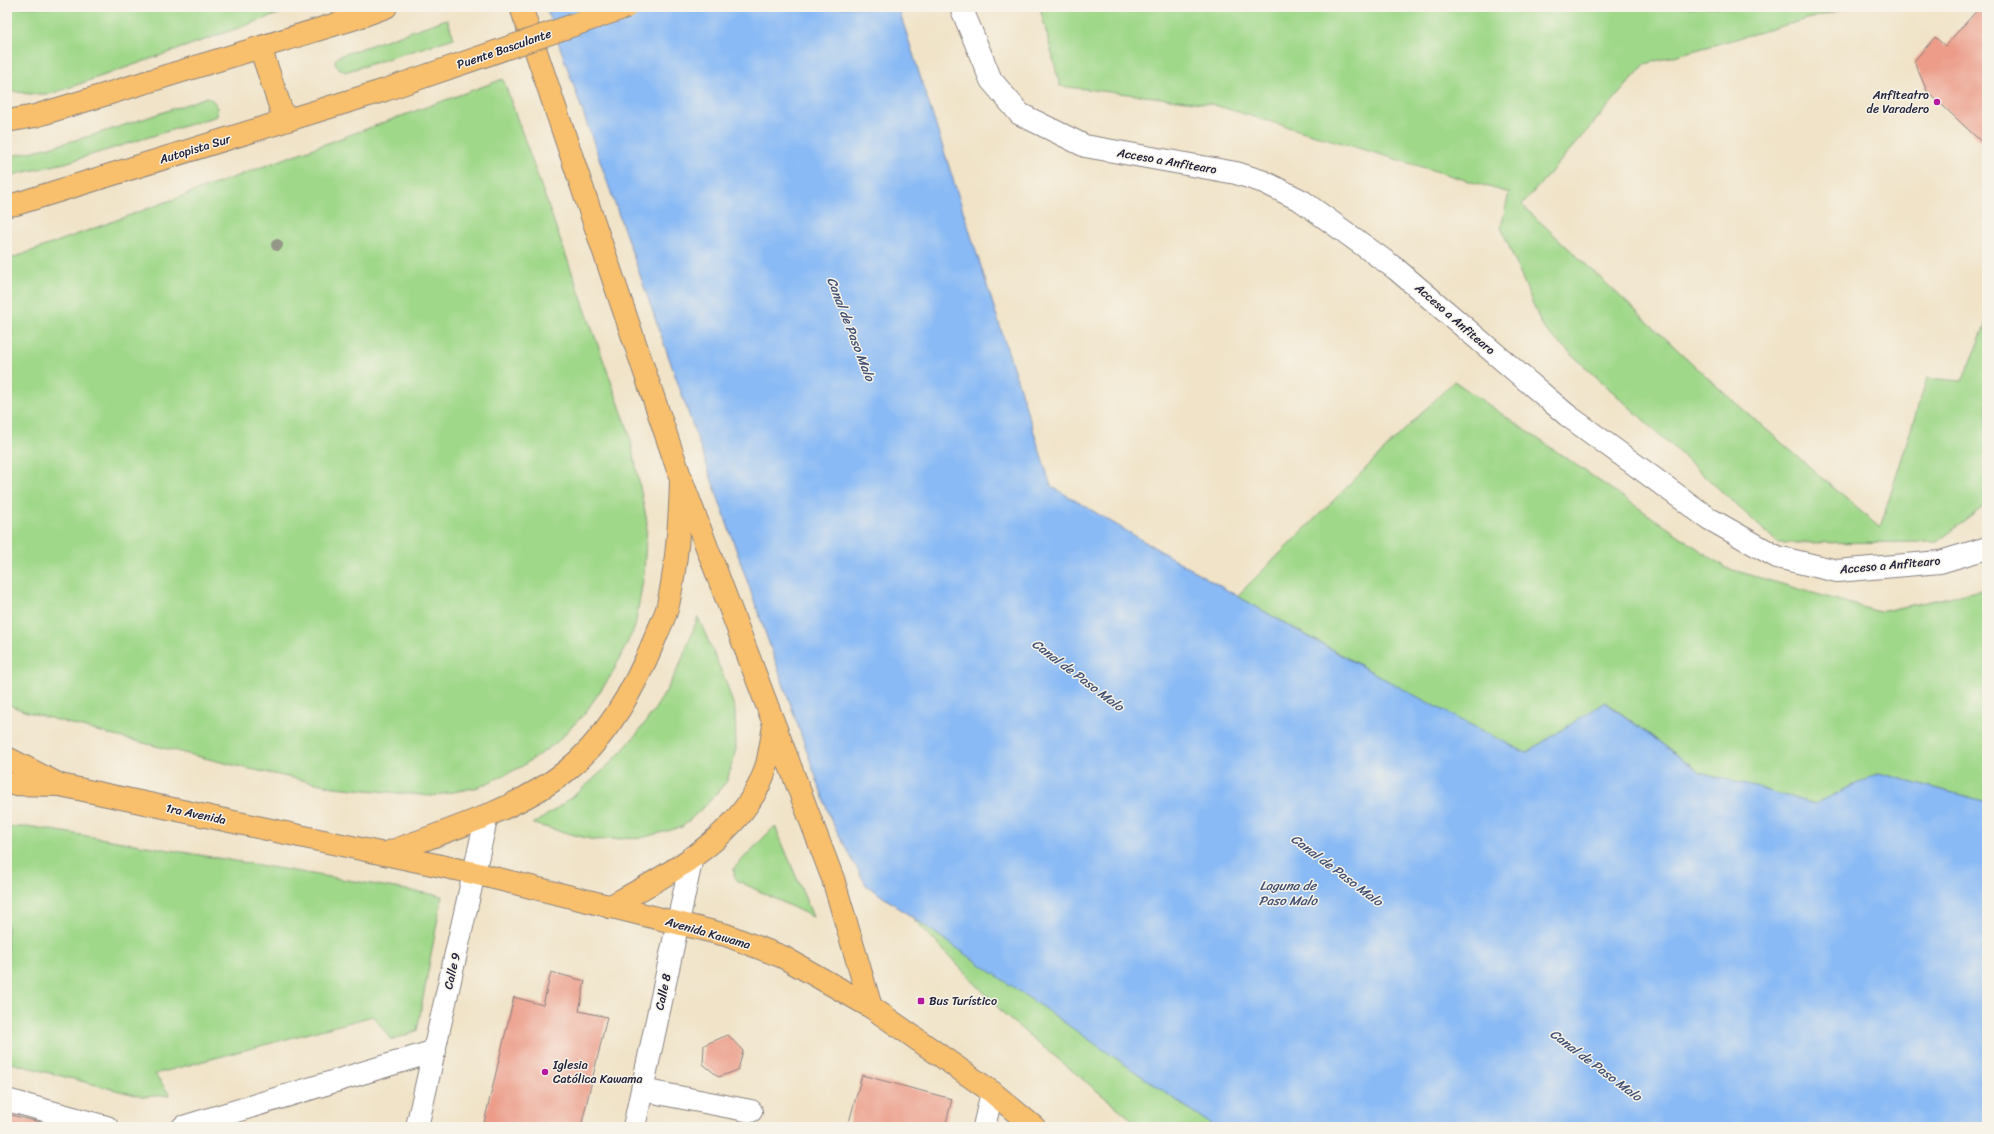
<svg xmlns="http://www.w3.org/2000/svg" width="1994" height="1134" font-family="Sriracha,sans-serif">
	<rect width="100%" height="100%" fill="#f7f3e8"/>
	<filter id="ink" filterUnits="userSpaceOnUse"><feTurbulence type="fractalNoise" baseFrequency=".025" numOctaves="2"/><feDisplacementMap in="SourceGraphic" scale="8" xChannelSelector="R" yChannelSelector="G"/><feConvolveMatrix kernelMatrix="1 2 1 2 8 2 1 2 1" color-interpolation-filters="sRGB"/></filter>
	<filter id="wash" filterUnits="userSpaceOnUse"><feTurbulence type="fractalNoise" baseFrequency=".012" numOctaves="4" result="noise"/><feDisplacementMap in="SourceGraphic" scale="16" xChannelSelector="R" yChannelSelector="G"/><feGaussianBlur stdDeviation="0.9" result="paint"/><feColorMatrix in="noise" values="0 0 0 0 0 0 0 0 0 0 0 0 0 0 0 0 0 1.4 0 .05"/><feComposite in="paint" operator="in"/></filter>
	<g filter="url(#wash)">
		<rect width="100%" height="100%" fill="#f0e3c7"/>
		<path fill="#a0d88a" stroke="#617d62" d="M 7,7 L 298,7 L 51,94 L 29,94 L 7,90 Z
			M 1040,7 L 1851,7 L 1645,64 L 1522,205 L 1722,391 L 1880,528 L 1927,378 L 1962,381 L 1987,321 L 1987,504 L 1937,542 L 1778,543 L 1543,328 L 1501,227 L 1509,193 L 1211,104 L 1060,86 Z
			M 447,19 L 454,38 L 345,72 L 336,66 L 335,60 L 339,56 Z
			M 503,79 L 629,432 L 647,522 L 644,574 L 635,627 L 612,674 L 585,713 L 556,743 L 521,767 L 479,787 L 432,796 L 334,787 L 241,767 L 115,736 L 24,711 L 7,704 L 7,260 Z
			M 207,97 C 216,101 218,106 217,116 L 65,163 L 7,176 L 7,157 C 75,143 141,120 207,97 Z
			M 1454,381 L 1726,568 L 1879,612 L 1987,589 L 1987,802 L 1879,773 L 1815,804 L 1700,772 L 1606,702 L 1526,753 L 1440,710 L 1237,596 Z
			M 698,617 L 726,682 L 735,710 L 736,749 L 727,781 L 708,803 L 682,827 L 641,838 L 594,840 L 533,824 C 591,788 643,738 674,676 C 684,658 690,637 698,617 Z
			M 775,826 L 813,917 L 738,881 L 734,876 L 734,868 Z
			M 7,827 L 34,827 L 442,896 L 417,1031 L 392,1040 L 373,1016 L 155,1074 L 170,1095 L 143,1097 L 7,1062 Z
			M 908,913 L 1215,1127 L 1141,1127 L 1008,1018 Z"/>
		<path fill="#89baf5" stroke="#566e98" d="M 546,7 L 898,7 L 1051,486 C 1207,579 1363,672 1526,753 L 1605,702 L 1700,772 L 1815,804 L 1879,773 L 1987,802 L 1987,1127 L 1215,1127 L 866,885 L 831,820 Z"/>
		<g id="blocks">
			<path fill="#ec9c89" d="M 1980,7 L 1987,7 L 1987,147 L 1927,91 L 1914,61 L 1935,37 L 1945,46 Z
				M 551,972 L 585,981 L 579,1011 L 607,1017 L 581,1127 L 483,1127 L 514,997 L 543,1005 Z
				M 728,1035 L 743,1051 L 738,1070 L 719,1077 L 703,1064 L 704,1045 Z
				M 862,1075 L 952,1099 L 945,1127 L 848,1126 Z
				M 7,1114 L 52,1125 L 52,1127 L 7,1127 Z"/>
		</g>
	</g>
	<g filter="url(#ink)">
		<use href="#blocks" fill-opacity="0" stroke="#898281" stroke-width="1"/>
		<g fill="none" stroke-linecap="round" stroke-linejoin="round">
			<defs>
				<path id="minor" d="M 961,7 L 991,80 L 1020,114 L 1085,146 L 1236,173 L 1264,182 L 1302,201 L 1396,269 L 1567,415 L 1708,518 L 1777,557 L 1837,571 L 1940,562 L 1987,548
					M 642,1090 L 751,1111
					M 7,1100 L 107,1127
					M 183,1127 L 435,1051
					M 417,1127 L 487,815
					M 634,1127 L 692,857
					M 984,1127 L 992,1092"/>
				<path id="major" d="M 7,784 L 60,785 L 474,873 L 726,935 L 783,957 L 871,1007 L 992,1092 L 1034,1127
					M 384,854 C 441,833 517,810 565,772 C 608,738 636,686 656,636 C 660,626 666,615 668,605 C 677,563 680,521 681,479"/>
				<path id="highway" d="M 521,7 L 681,479 L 833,879 L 871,1007
					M 260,47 L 285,121
					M 7,121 L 35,116 L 356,18 L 386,7
					M 7,205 L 16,204 L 382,91
					M 7,758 L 60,785
					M 609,907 C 667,875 748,834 767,764 C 770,752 772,738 774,725"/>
			</defs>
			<use href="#minor" stroke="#898281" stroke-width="24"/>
			<use href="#major" stroke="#898281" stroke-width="24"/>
			<use href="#highway" stroke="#898281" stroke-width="24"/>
			<use href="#minor" stroke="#fff" stroke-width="22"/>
			<use href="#major" stroke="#f8bf6c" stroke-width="22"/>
			<use href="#highway" stroke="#f8bf6c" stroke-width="22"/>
			<defs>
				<path id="highway-bridge" d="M 382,91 L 626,7"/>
			</defs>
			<use href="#highway-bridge" stroke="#898281" stroke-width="24" stroke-linecap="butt"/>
			<use href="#highway-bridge" stroke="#f8bf6c" stroke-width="22"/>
		</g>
		<circle fill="#949787" cx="277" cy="245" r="6"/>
	</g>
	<g fill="#b5179e" stroke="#f7f3e8" stroke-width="1.5">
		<circle cx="1937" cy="102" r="4"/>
		<rect x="917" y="997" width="8" height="8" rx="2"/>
		<circle cx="545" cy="1072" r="4"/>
	</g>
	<g text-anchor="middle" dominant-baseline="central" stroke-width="3" stroke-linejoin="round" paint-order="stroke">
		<g font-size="12" fill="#22223b" stroke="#f7f3e8">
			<text transform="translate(504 49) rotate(-19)">Puente Basculante</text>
			<text transform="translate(195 149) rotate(-17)">Autopista Sur</text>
			<text transform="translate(1167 161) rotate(10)">Acceso a Anfitearo</text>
			<text transform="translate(1455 319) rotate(41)">Acceso a Anfitearo</text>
			<text transform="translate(1890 565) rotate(-5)">Acceso a Anfitearo</text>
			<text transform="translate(196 814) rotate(12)">1ra Avenida</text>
			<text transform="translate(708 933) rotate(16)">Avenida Kawama</text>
			<text transform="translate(452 971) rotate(-77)">Calle 9</text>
			<text transform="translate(663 992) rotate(-78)">Calle 8</text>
		</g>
		<g font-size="12" fill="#22223b" stroke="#f7f3e8" text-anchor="start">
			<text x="1929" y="95" text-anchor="end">Anfiteatro<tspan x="1929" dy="14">de Varadero</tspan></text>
			<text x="929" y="1001">Bus Turístico</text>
			<text x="553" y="1065">Iglesia<tspan x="553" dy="14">Católica Kawama</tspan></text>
		</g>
		<g font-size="13" font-style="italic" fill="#415073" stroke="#f7f3e8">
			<text transform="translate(851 329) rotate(69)">Canal de Paso Malo</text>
			<text transform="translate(1078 675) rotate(37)">Canal de Paso Malo</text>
			<text transform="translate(1337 870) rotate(37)">Canal de Paso Malo</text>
			<text x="1288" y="885">Laguna de<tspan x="1288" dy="15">Paso Malo</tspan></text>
			<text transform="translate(1596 1065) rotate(37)">Canal de Paso Malo</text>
		</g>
	</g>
	<rect width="1994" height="1134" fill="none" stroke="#f7f3e8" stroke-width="24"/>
</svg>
